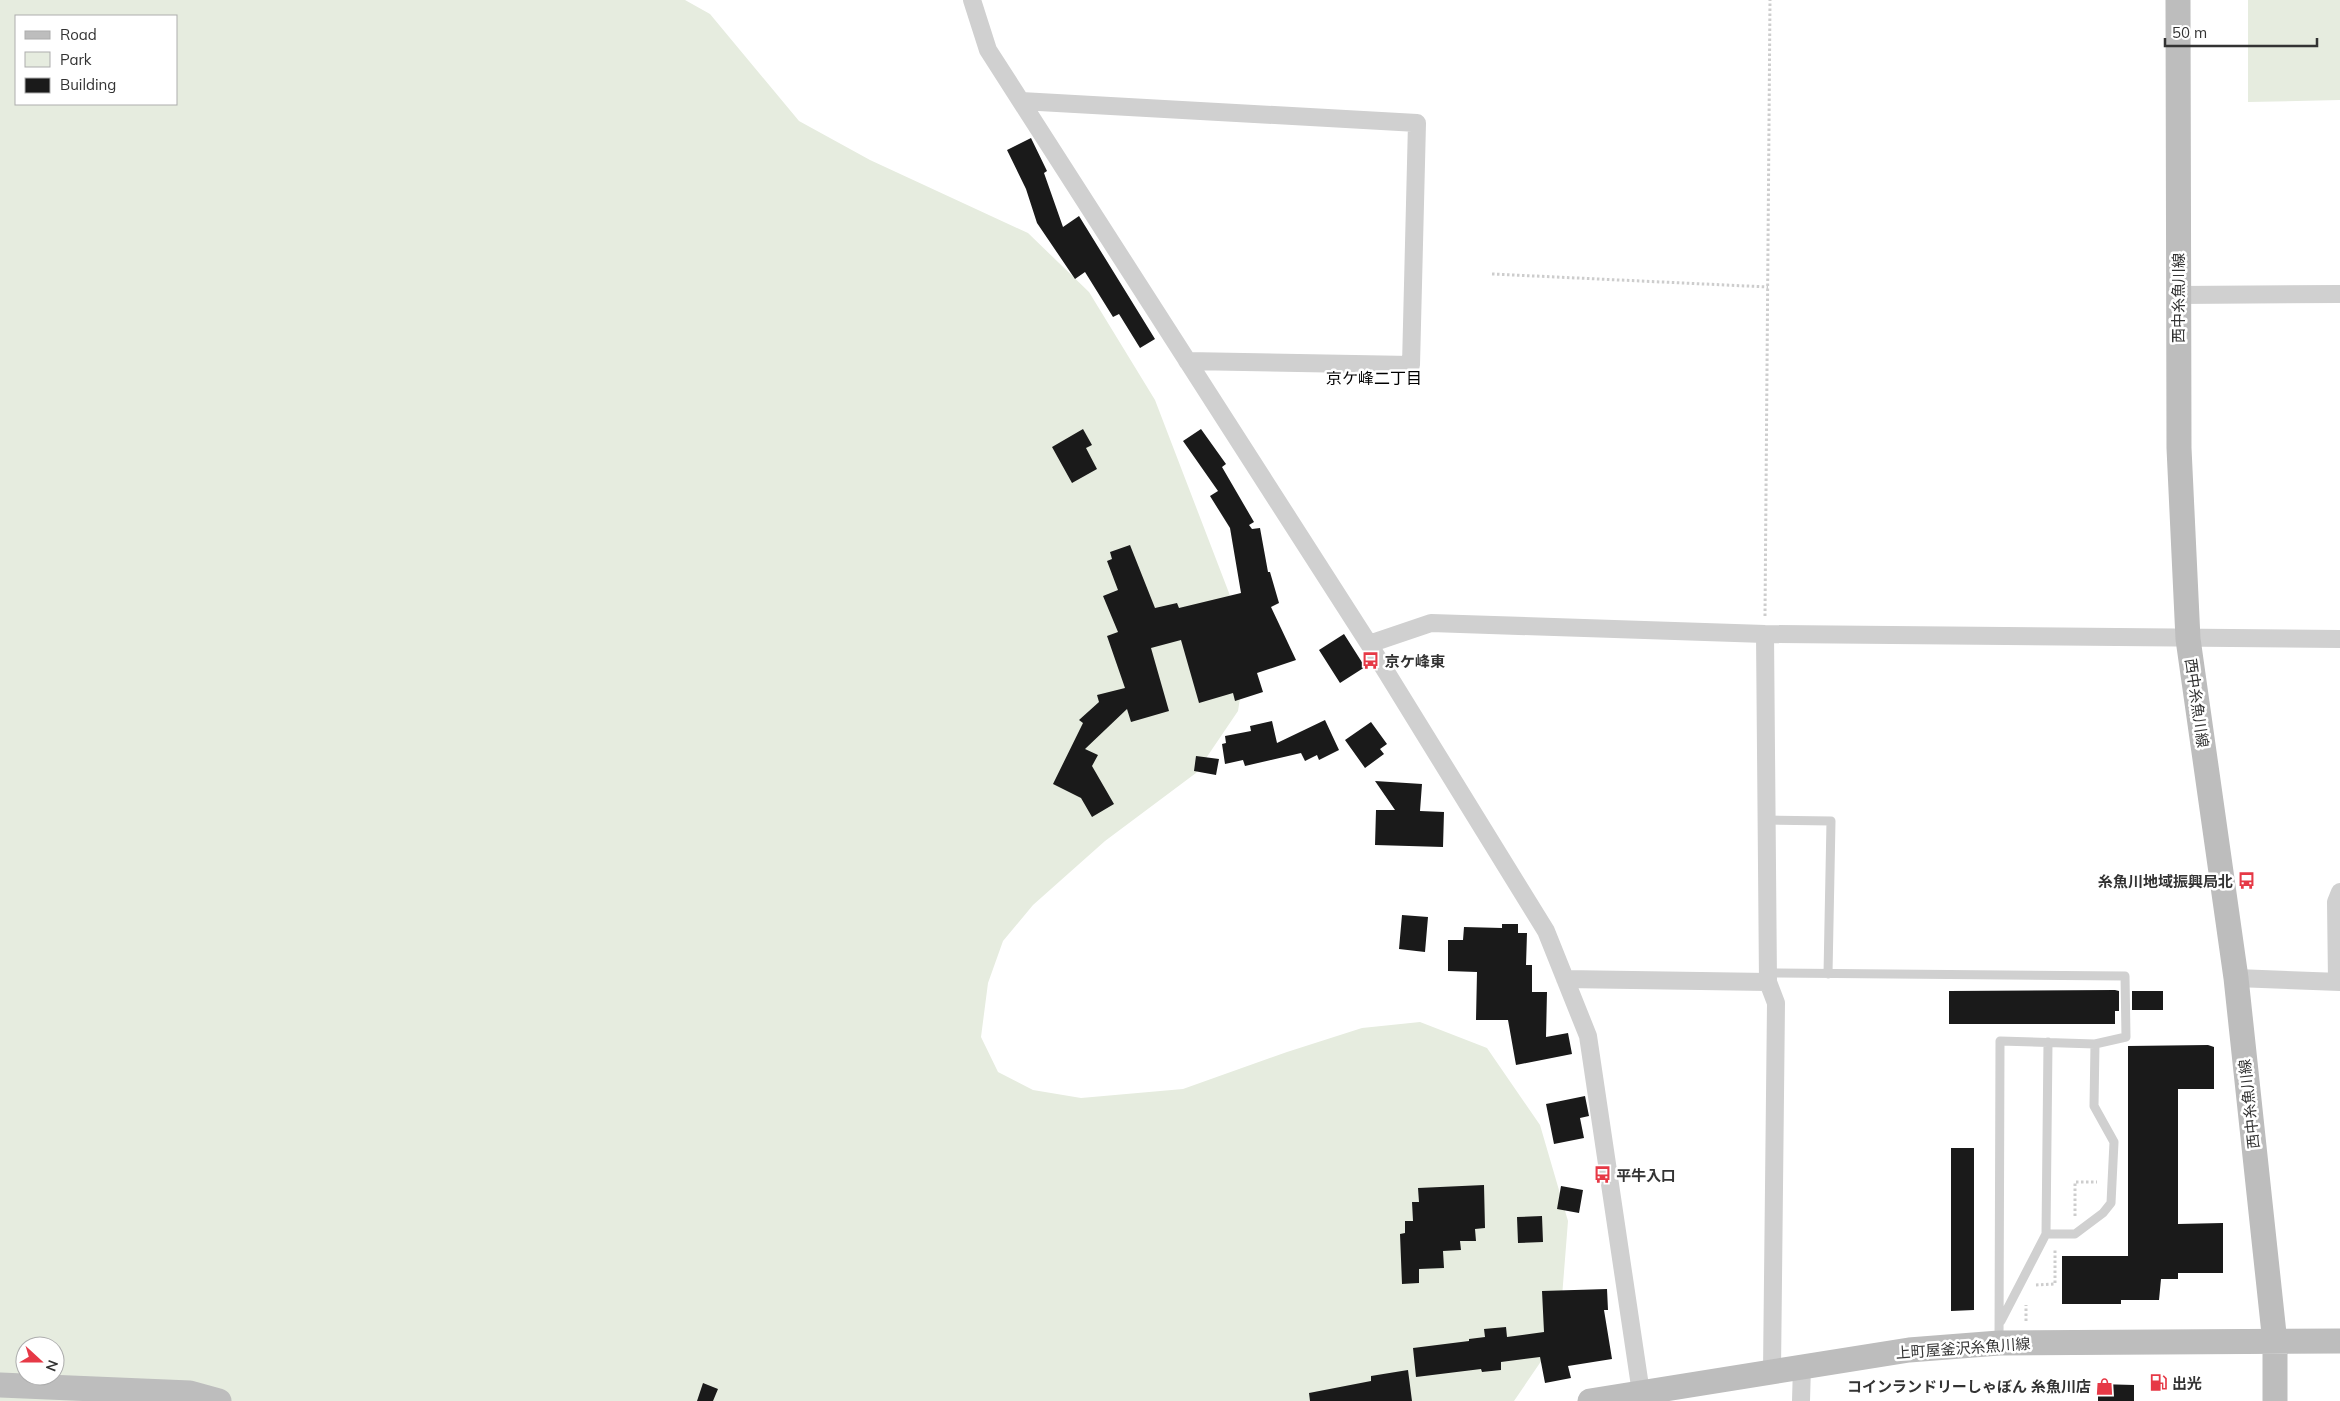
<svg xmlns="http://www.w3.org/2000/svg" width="2340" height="1401" font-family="Mulish,'Noto Sans JP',sans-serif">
	<rect width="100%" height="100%" fill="#fff"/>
	<path fill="#e6ecdf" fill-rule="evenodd" d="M 0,0 L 685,0 L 710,14 L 799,121 L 870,160 L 1028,233 L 1089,292 L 1155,400 L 1229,593 L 1247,653 L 1238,711 L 1196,773 L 1105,841 L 1033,905 L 1003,941 L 988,983 L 981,1037 L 998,1072 L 1033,1090 L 1081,1098 L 1183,1089 L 1287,1052 L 1362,1028 L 1420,1022 L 1487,1048 L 1540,1125 L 1568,1221 L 1559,1335 L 1514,1401 L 0,1401 ZM 16,16 L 176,16 L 176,104 L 16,104 ZM 25,1346 L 55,1346 L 55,1376 L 25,1376 Z
		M 2248,0 L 2340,0 L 2340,100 L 2248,102 Z"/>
	<path fill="#1a1a1a" d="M 1031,138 L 1047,171 L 1044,173 L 1063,227 L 1079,216 L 1155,339 L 1140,348 L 1119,314 L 1113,317 L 1085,272 L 1075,279 L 1037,223 L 1026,189 L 1007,150 Z
		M 1083,429 L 1092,445 L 1086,448 L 1097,469 L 1072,483 L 1052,447 Z
		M 1201,429 L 1226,464 L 1222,467 L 1254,522 L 1249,525 L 1252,529 L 1260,528 L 1268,572 L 1270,572 L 1279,603 L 1271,607 L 1296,660 L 1257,673 L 1263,692 L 1235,701 L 1233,693 L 1199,703 L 1181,640 L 1151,648 L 1169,711 L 1131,722 L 1127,709 L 1085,749 L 1098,755 L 1092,766 L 1114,804 L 1092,817 L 1081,798 L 1053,784 L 1083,723 L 1079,720 L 1099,702 L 1097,695 L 1125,688 L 1107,636 L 1118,632 L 1103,596 L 1118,590 L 1107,561 L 1112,559 L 1110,552 L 1130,545 L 1155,608 L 1177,603 L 1179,608 L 1241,593 L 1230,528 L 1210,496 L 1218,491 L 1183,441 Z
		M 1344,634 L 1365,667 L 1340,683 L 1319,650 Z
		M 1325,720 L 1339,750 L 1319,760 L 1317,755 L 1305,761 L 1301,753 L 1245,766 L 1243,760 L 1225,764 L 1222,744 L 1226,743 L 1225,736 L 1251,731 L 1250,726 L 1272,721 L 1277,743 Z
		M 1371,722 L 1387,744 L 1380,749 L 1384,754 L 1365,768 L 1345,740 Z
		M 1196,756 L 1219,759 L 1216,775 L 1194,771 Z
		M 1375,781 L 1422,784 L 1420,811 L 1444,812 L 1443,847 L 1375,845 L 1376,810 L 1395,810 Z
		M 1402,915 L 1428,917 L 1425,952 L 1399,949 Z
		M 1502,924 L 1518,924 L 1518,933 L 1527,933 L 1526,965 L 1532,965 L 1532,992 L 1547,992 L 1546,1037 L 1568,1033 L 1572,1054 L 1516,1065 L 1508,1020 L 1476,1020 L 1477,972 L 1448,971 L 1448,940 L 1463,940 L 1464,927 L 1502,928 Z
		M 2115,990 L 2119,991 L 2119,1011 L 2115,1011 L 2115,1024 L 1949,1024 L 1949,991 Z
		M 2132,991 L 2163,991 L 2163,1010 L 2132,1010 Z
		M 2208,1045 L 2214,1047 L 2214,1089 L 2178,1089 L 2178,1224 L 2223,1223 L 2223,1273 L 2178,1273 L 2178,1279 L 2161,1279 L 2159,1300 L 2121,1300 L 2121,1304 L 2062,1304 L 2062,1256 L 2128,1256 L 2128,1046 Z
		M 1585,1096 L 1589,1116 L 1580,1118 L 1584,1138 L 1554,1144 L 1546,1104 Z
		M 1951,1148 L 1974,1148 L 1974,1310 L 1951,1311 Z
		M 1484,1185 L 1485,1228 L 1475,1229 L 1476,1241 L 1460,1241 L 1461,1250 L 1443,1251 L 1444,1268 L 1419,1269 L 1419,1283 L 1402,1284 L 1400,1234 L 1405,1233 L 1405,1221 L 1413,1221 L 1412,1202 L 1419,1202 L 1418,1188 Z
		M 1561,1186 L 1583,1190 L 1579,1213 L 1557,1209 Z
		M 1542,1216 L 1543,1242 L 1518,1243 L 1517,1217 Z
		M 1607,1289 L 1608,1310 L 1604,1310 L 1612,1359 L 1568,1366 L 1571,1378 L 1545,1383 L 1540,1357 L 1501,1362 L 1501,1370 L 1482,1372 L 1481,1369 L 1416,1377 L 1413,1348 L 1469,1341 L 1469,1339 L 1485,1337 L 1484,1329 L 1506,1327 L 1507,1337 L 1544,1332 L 1542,1291 Z
		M 1408,1370 L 1412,1401 L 1310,1401 L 1309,1393 L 1371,1381 L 1371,1376 Z
		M 703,1383 L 718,1389 L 713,1401 L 697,1401 Z
		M 2098,1384 L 2134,1385 L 2134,1401 L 2098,1401 Z"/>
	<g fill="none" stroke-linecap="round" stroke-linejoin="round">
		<path stroke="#cdcdcd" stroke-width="3" stroke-dasharray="2.5 2.5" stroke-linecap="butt" d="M 1492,274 L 1768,287
			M 1765,616 L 1770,0
			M 2075,1216 L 2075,1182 L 2097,1182
			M 2036,1285 L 2055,1284 L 2055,1250
			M 2026,1321 L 2026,1305"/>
		<path stroke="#d0d0d0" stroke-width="9" d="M 1766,820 L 1831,821 L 1828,974
			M 1768,973 L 2125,976 L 2126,1037 L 2095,1044 L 2000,1041 L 1999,1341
			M 2046,1234 L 2075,1234 L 2103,1213 L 2111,1203 L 2114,1142 L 2094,1106 L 2095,1044
			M 2001,1321 L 2046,1234 L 2048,1042"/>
		<path stroke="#d0d0d0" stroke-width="18" d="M 972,0 L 988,50 L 1369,644 L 1546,931 L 1588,1036 L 1641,1393
			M 1021,101 L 1417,123 L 1411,365 L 1187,361
			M 2178,295 L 2340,294
			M 1765,634 L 1768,982 L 1776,1003 L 1772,1371
			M 1369,644 L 1431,623 L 1765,634 L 2340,639
			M 2236,978 L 2340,982
			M 1565,979 L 1768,982
			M 2337,982 L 2336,902 L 2340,892
			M 1801,1401 L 1802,1366"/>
		<path stroke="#bdbdbd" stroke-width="25" d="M 2178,0 L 2179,448 L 2188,639 L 2236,978 L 2275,1343 L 2275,1401
			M 0,1385 L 190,1393 L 219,1401
			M 1590,1401 L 1909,1350 L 1999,1343 L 2340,1341"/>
	</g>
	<defs>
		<symbol id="bus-bare" viewBox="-9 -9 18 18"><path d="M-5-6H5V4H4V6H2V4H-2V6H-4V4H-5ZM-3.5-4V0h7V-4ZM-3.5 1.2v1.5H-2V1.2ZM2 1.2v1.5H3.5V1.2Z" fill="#e63946" stroke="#fff" stroke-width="2.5" paint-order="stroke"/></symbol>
		<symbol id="fuel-bare" viewBox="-9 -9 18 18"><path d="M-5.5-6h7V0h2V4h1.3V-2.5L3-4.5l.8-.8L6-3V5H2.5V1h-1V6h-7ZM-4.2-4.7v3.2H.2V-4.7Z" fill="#e63946" stroke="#fff" stroke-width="2.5" paint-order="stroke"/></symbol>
		<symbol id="shop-bare" viewBox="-9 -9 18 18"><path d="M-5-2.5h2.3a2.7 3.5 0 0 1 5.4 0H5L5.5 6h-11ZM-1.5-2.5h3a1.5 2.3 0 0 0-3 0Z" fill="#e63946" stroke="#fff" stroke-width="2.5" paint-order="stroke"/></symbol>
	</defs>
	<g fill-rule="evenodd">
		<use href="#bus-bare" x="1358" y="648" width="25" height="25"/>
		<use href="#bus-bare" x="2234" y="868" width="25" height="25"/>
		<use href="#bus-bare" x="1590" y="1162" width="25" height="25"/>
		<use href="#fuel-bare" x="2146" y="1370" width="25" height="25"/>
		<use href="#shop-bare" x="2092" y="1374" width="25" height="25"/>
	</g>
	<g text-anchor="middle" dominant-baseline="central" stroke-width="5" stroke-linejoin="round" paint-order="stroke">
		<g font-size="15" fill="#333" stroke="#fff">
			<text transform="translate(2178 298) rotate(-90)">西中糸魚川線</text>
			<text transform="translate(2197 703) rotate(82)">西中糸魚川線</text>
			<text transform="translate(2249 1104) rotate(-96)">西中糸魚川線</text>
			<text transform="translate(1963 1348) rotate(-4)">上町屋釜沢糸魚川線</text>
		</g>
		<g font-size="15" font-weight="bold" fill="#333" stroke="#fff" text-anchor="start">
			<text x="1385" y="661">京ケ峰東</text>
			<text x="2233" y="881" text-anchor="end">糸魚川地域振興局北</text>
			<text x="1616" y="1175">平牛入口</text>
			<text x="2172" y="1383">出光</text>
			<text x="2091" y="1386" text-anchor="end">コインランドリーしゃぼん 糸魚川店</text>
		</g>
		<g font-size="16" fill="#000" stroke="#fff">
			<text x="1374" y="378">京ケ峰二丁目</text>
		</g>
	</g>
	<rect x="15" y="15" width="162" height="90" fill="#ffffff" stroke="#adadad"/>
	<rect x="25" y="31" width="25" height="8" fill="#bdbdbd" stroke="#adadad"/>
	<text x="60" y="40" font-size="15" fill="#333333">Road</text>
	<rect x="25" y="52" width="25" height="15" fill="#e6ecdf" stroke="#adadad"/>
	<text x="60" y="65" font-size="15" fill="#333333">Park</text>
	<rect x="25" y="78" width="25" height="15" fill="#1a1a1a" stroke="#adadad"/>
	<text x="60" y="90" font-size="15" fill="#333333">Building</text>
	<g transform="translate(40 1361) rotate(111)"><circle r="24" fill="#ffffff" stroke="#adadad"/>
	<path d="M0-4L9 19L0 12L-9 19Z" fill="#e63946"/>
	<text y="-8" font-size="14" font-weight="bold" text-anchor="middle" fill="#333333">N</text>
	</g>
	<path d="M2165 38v8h152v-8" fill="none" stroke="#333333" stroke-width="2.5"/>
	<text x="2172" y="38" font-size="15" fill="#333333" stroke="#ffffff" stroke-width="4" paint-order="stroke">50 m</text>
</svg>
